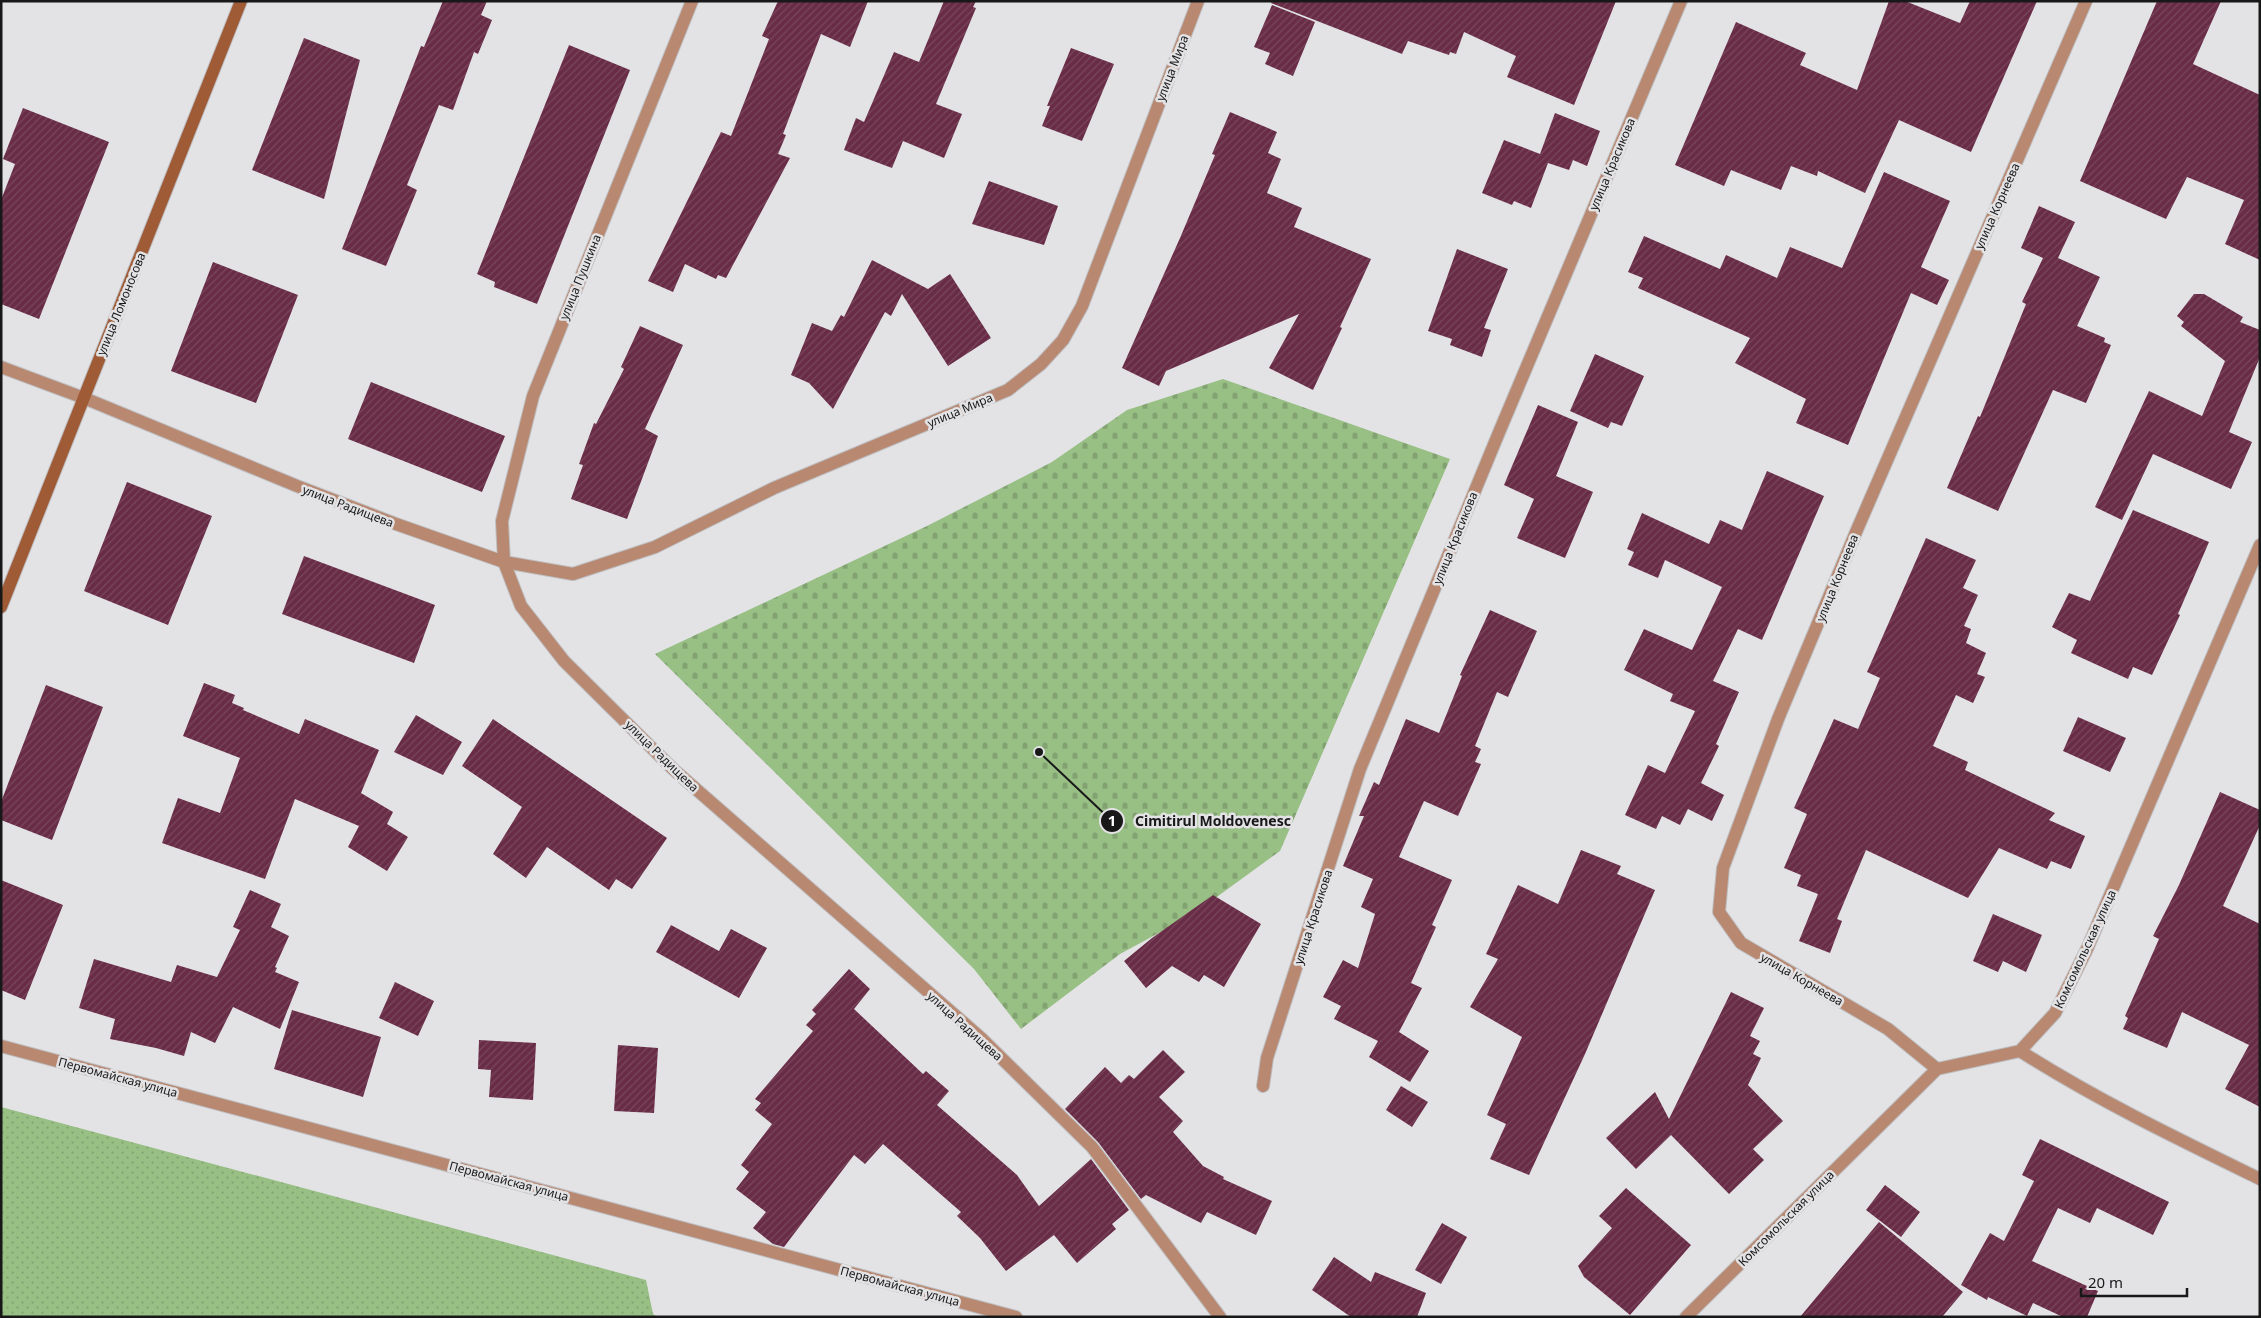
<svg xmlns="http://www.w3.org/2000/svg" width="2261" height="1318" font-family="'Noto Sans',sans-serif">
	<defs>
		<pattern id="cemetery-stones" width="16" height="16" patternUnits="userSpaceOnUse" patternTransform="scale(1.25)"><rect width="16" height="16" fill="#98bf84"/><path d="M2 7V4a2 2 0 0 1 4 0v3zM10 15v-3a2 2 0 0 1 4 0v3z" fill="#82a371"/></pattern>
		<pattern id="park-dots" width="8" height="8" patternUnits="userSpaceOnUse" patternTransform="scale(1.25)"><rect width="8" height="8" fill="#98bf84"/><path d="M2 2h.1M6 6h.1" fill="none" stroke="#82a371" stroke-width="1.8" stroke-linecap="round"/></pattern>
		<pattern id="building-hatch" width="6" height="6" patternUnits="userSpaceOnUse" patternTransform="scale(1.25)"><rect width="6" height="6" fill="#692c46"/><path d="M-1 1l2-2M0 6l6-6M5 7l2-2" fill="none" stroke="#79485d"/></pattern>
	</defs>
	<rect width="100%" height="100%" fill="#e3e3e6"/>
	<path fill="url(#cemetery-stones)" d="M 1223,379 L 1450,459 L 1280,851 L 1192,915 L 1120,954 L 1021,1029 L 974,969 L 655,654 L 927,526 L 1052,462 L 1127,410 Z"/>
	<path fill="url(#park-dots)" d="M 1,1107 L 646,1280 L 653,1314 L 657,1317 L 1,1317 Z"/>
	<path fill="url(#building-hatch)" d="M 443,1 L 487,1 L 481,15 L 492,20 L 478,54 L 474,52 L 453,110 L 439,105 L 407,185 L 417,190 L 386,266 L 342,249 L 421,46 L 424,47 Z
		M 778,1 L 868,1 L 850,47 L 821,34 L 783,134 L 786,135 L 778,154 L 790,158 L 726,278 L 718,275 L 716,279 L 685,264 L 673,292 L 648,281 L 721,132 L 731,136 L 769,39 L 762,36 Z
		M 944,1 L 976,1 L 973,7 L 976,8 L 936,104 L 962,114 L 944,158 L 903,141 L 892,168 L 844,150 L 856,118 L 864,122 L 894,52 L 919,62 Z
		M 1272,1 L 1616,1 L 1574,105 L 1507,77 L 1516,56 L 1464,32 L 1456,54 L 1450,52 L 1449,55 L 1408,41 L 1402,54 L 1271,3 Z
		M 1889,1 L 1905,1 L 1960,23 L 1970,1 L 2037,1 L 1971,152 L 1899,120 L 1865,193 L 1818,171 L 1817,176 L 1791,166 L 1781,190 L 1731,170 L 1724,186 L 1675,165 L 1736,22 L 1806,53 L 1800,65 L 1857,90 Z
		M 2157,1 L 2221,1 L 2193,64 L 2260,95 L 2260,260 L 2225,244 L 2244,200 L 2187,177 L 2166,219 L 2080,181 Z
		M 1272,5 L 1315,22 L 1293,76 L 1265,64 L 1270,53 L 1254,47 Z
		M 304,38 L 360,60 L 324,199 L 252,170 Z
		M 569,45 L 630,70 L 537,304 L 494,287 L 495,282 L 477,274 Z
		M 1071,48 L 1114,64 L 1082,141 L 1042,126 L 1050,106 L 1047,106 Z
		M 23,108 L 109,142 L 39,319 L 1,304 L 1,200 L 15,164 L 3,159 Z
		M 1230,112 L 1277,132 L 1268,153 L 1281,159 L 1267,193 L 1302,208 L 1294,227 L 1371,259 L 1340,327 L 1342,328 L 1313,390 L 1269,368 L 1299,314 L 1166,371 L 1159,386 L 1122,368 L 1180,238 L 1215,155 L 1212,154 Z
		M 1555,113 L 1600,131 L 1587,166 L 1573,160 L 1569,170 L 1548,163 L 1531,208 L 1514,201 L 1512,205 L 1482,193 L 1504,140 L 1540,154 Z
		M 1884,172 L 1950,201 L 1921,267 L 1949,280 L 1937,305 L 1911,293 L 1848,445 L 1796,423 L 1806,399 L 1735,363 L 1750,338 L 1638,288 L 1643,278 L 1628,272 L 1644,236 L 1720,269 L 1726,255 L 1777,278 L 1790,247 L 1842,268 Z
		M 989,181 L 1058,206 L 1044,245 L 972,224 Z
		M 2039,206 L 2075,222 L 2058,258 L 2100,277 L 2077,326 L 2105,338 L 2104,342 L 2111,345 L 2086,403 L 2053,390 L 1998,511 L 1947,488 L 1978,416 L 1980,417 L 2026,304 L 2022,302 L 2043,258 L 2021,248 Z
		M 1457,249 L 1508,269 L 1484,328 L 1491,330 L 1482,357 L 1450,345 L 1452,339 L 1428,331 Z
		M 872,260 L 928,289 L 950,274 L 991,338 L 948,366 L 902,294 L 891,316 L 885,312 L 833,409 L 809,383 L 791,375 L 812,323 L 832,331 L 841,315 L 844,317 Z
		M 213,262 L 298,295 L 256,403 L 171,371 Z
		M 2194,294 L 2204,294 L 2243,317 L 2240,322 L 2260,330 L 2260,357 L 2229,432 L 2252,442 L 2231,489 L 2153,454 L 2122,520 L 2095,507 L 2149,391 L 2202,416 L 2225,361 L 2181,326 L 2184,322 L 2177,316 Z
		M 640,326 L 683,345 L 645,429 L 658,436 L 627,519 L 571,499 L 583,465 L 579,464 L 594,423 L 596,424 L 624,369 L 621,367 Z
		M 1595,354 L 1644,376 L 1622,426 L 1611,422 L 1608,428 L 1570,411 Z
		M 371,382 L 505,436 L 482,492 L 348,439 Z
		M 1538,405 L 1578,422 L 1556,476 L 1593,492 L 1565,558 L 1517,538 L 1534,499 L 1504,485 Z
		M 1767,471 L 1824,496 L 1762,640 L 1738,629 L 1713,681 L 1739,692 L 1716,744 L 1719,746 L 1701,783 L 1724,795 L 1712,821 L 1688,809 L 1680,825 L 1662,816 L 1656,829 L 1625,815 L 1648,765 L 1665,773 L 1695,711 L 1670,701 L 1673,694 L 1624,670 L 1644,629 L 1692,650 L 1722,587 L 1665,560 L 1658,578 L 1628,565 L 1634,552 L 1627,549 L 1642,513 L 1709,544 L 1720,520 L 1742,530 Z
		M 127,482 L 212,516 L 168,625 L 84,591 Z
		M 2133,510 L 2209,542 L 2178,614 L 2180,615 L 2152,675 L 2133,667 L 2128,679 L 2071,653 L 2077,640 L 2052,627 L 2069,593 L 2090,601 Z
		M 1926,538 L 1976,560 L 1963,588 L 1978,595 L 1964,626 L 1971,629 L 1966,643 L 1986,653 L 1977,674 L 1985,677 L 1973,703 L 1956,695 L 1933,746 L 1968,762 L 1965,770 L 2055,813 L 2049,820 L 2085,836 L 2071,869 L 2051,861 L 2047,869 L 1999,848 L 1968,898 L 1866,850 L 1837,919 L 1842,921 L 1830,953 L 1799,941 L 1818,894 L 1797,886 L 1801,875 L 1784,868 L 1807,814 L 1794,808 L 1834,719 L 1858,729 L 1880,678 L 1867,672 Z
		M 304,556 L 435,605 L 414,663 L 282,614 Z
		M 1490,610 L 1537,631 L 1508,697 L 1497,692 L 1475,746 L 1481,749 L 1475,762 L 1481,764 L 1458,816 L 1424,801 L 1399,857 L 1452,880 L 1432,925 L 1436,927 L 1411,983 L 1422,988 L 1399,1032 L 1429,1051 L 1410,1082 L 1369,1057 L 1378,1041 L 1334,1019 L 1341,1006 L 1323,997 L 1343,960 L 1358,968 L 1375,914 L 1361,907 L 1373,879 L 1343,866 L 1364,816 L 1359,816 L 1374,782 L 1379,785 L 1406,719 L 1439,733 L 1462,676 L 1460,675 Z
		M 204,683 L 235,695 L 232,703 L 244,708 L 243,710 L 299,734 L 305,719 L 379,750 L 361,793 L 393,812 L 387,824 L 408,837 L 387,871 L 348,847 L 359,826 L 295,799 L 265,879 L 162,843 L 178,798 L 220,813 L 240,758 L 183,736 Z
		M 46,685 L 103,707 L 52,840 L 1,820 L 1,802 Z
		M 416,715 L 462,742 L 443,775 L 394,752 Z
		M 2078,717 L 2126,738 L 2110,772 L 2063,751 Z
		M 493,719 L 667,838 L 632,889 L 616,879 L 609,890 L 547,847 L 526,878 L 493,854 L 522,807 L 462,766 Z
		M 2220,792 L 2260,810 L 2260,825 L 2223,906 L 2260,924 L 2260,1107 L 2225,1089 L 2249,1045 L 2182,1012 L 2167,1048 L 2123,1029 L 2128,1018 L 2125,1016 L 2159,939 L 2153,936 L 2179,885 Z
		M 1581,850 L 1621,866 L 1617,874 L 1655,890 L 1585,1054 L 1529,1175 L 1490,1159 L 1506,1124 L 1487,1115 L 1522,1037 L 1470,1007 L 1498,959 L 1486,954 L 1518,885 L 1558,904 Z
		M 1,880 L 63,905 L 25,1000 L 1,990 Z
		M 250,890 L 281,904 L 271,927 L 289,936 L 275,967 L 277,968 L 275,972 L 299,982 L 280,1029 L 233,1007 L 215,1043 L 191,1032 L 184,1056 L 156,1048 L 110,1039 L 115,1019 L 79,1008 L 94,959 L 171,982 L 177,965 L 217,977 L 240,930 L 233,927 Z
		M 1213,895 L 1261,924 L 1224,987 L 1204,975 L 1199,982 L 1172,966 L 1146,988 L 1124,961 L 1152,938 Z
		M 1993,914 L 2042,935 L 2026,972 L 2003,961 L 1998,972 L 1973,961 Z
		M 671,925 L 719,951 L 731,929 L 767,948 L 739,998 L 656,952 Z
		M 849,969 L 870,989 L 854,1009 L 923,1074 L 926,1071 L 949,1091 L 937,1105 L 1017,1175 L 1039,1206 L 1091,1159 L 1129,1210 L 1112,1224 L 1116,1229 L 1077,1263 L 1054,1235 L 1006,1271 L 980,1238 L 957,1216 L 961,1212 L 883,1144 L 865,1164 L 854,1155 L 784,1247 L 773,1244 L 753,1228 L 766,1212 L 736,1189 L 749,1172 L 741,1165 L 772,1124 L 755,1110 L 761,1103 L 755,1099 L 813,1031 L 806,1025 L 816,1014 L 812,1010 Z
		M 395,982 L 434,1001 L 418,1036 L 379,1018 Z
		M 1731,992 L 1764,1008 L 1750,1036 L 1760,1041 L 1753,1054 L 1761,1058 L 1748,1085 L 1783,1121 L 1753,1149 L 1764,1160 L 1729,1194 L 1671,1135 L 1636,1169 L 1606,1138 L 1655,1092 L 1669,1119 Z
		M 292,1010 L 381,1037 L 363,1097 L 274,1069 Z
		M 479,1040 L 536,1043 L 533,1100 L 489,1097 L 491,1070 L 478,1069 Z
		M 618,1045 L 658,1048 L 654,1113 L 614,1111 Z
		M 1163,1050 L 1185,1072 L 1159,1097 L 1183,1121 L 1173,1132 L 1203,1166 L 1224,1177 L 1223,1179 L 1272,1201 L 1256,1235 L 1207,1212 L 1201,1223 L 1146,1195 L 1141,1199 L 1098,1142 L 1065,1109 L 1105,1067 L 1121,1083 L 1129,1075 L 1134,1079 Z
		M 1401,1086 L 1428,1102 L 1412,1127 L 1386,1110 Z
		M 2040,1139 L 2169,1202 L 2153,1235 L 2097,1208 L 2090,1223 L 2058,1208 L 2032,1261 L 2098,1291 L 2087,1317 L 2063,1317 L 2033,1303 L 2027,1316 L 1988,1297 L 1987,1300 L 1961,1285 L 1990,1233 L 2004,1241 L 2034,1181 L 2022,1175 Z
		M 1885,1185 L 1920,1212 L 1901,1237 L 1866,1210 Z
		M 1626,1188 L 1691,1245 L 1630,1315 L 1584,1277 L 1578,1266 L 1612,1228 L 1599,1216 Z
		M 1879,1222 L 1963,1292 L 1942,1317 L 1800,1317 Z
		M 1442,1223 L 1467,1237 L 1441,1284 L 1415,1270 Z
		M 1334,1257 L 1371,1282 L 1375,1272 L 1426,1293 L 1417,1317 L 1351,1317 L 1312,1290 Z"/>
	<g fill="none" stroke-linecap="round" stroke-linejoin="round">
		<defs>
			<path id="street" d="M 692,1 L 533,396 L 502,521 L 504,562 L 521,606 L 564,661 L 673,769 L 981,1038 L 1092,1147 L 1220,1317
				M 1,367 L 84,398 L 297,486 L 396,524 L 504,562 L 573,574 L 655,547 L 774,488 L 1008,390 L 1041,364 L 1063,340 L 1082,306 L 1198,1
				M 1,1046 L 1016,1317
				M 2020,1051 C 2097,1100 2178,1139 2260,1179
				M 1937,1069 L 1888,1029 L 1741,943 L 1719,912 L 1723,868 L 1778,719 L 1856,532 L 2086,1
				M 1263,1086 L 1267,1058 L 1360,769 L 1500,430 L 1681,1
				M 1686,1317 L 1937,1069 L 2020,1051 L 2055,1013 L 2087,949 L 2260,545"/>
			<path id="secondary" d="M 1,607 L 241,1"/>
		</defs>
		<use href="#street" stroke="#bebec1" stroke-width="14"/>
		<use href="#secondary" stroke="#bebec1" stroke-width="14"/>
		<use href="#street" stroke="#b88870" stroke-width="12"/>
		<use href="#secondary" stroke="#9f5a36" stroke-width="12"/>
	</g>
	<g text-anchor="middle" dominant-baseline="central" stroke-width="5" stroke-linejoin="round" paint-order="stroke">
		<g font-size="12" fill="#181819" stroke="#e3e3e6">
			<text transform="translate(1172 68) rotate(-69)">улица Мира</text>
			<text transform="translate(1612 164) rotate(-67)">улица Красикова</text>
			<text transform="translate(1997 206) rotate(-66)">улица Корнеева</text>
			<text transform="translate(580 277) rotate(-68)">улица Пушкина</text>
			<text transform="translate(121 304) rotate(-68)">улица Ломоносова</text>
			<text transform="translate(960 410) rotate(-23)">улица Мира</text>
			<text transform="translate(348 506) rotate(21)">улица Радищева</text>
			<text transform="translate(1455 538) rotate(-68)">улица Красикова</text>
			<text transform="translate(1837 578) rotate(-68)">улица Корнеева</text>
			<text transform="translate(662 756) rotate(44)">улица Радищева</text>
			<text transform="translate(1313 917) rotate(-72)">улица Красикова</text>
			<text transform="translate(2085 949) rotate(-65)">Комсомольская улица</text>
			<text transform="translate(1802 979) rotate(30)">улица Корнеева</text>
			<text transform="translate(965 1026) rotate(42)">улица Радищева</text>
			<text transform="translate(118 1077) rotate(15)">Первомайская улица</text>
			<text transform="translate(509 1181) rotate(15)">Первомайская улица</text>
			<text transform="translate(1786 1218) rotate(-45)">Комсомольская улица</text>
			<text transform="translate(900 1286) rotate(15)">Первомайская улица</text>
		</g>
	</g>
	<path fill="none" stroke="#181819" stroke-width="2" d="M1039 752L1112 821"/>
	<g fill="#181819" stroke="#e3e3e6" stroke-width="2">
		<circle cx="1039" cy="752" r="5"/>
		<circle cx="1112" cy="821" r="12"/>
	</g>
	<g font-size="15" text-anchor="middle" font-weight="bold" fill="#fff">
		<text x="1112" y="826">1</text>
	</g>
	<g font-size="14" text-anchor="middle" font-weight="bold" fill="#181819" stroke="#e3e3e6" stroke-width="5" stroke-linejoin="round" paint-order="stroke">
		<text x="1213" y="826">Cimitirul Moldovenesc</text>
	</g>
	<rect width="2261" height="1318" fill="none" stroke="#181819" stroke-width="5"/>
	<path d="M2081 1288v8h106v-8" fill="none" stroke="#181819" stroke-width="2.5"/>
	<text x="2088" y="1288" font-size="15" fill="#181819" stroke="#e3e3e6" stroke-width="4" paint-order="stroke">20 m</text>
</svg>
